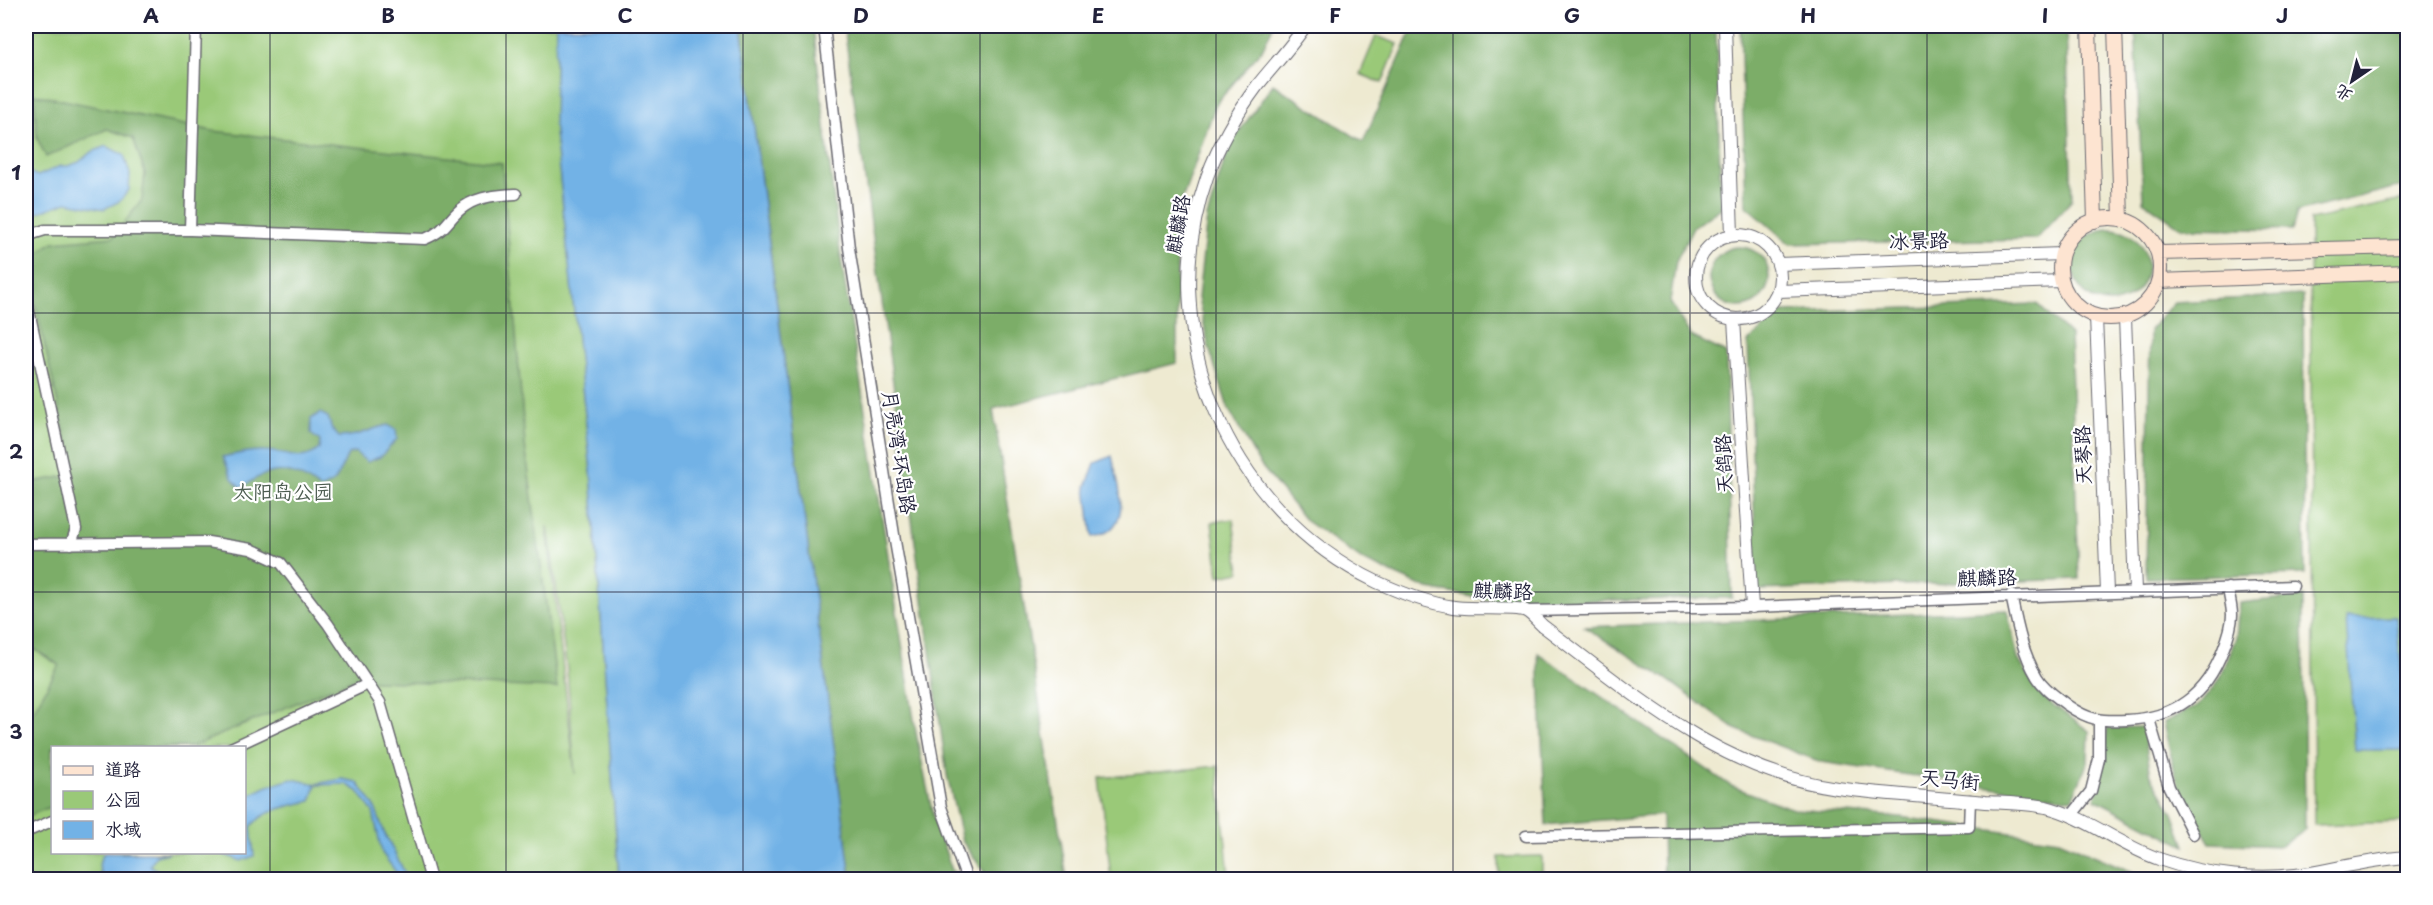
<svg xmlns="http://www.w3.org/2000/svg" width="2433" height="905" font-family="'Playpen Sans','LXGW WenKai TC',sans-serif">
	<rect width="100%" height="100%" fill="#fff"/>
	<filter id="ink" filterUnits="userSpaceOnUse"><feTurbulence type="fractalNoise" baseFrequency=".0167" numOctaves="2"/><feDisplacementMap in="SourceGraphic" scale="12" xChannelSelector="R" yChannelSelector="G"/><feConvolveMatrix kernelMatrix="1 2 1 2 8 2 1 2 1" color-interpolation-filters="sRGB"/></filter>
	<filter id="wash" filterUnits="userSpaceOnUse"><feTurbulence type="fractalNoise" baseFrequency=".008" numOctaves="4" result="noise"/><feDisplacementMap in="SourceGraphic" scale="24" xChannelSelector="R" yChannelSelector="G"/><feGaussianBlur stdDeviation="1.35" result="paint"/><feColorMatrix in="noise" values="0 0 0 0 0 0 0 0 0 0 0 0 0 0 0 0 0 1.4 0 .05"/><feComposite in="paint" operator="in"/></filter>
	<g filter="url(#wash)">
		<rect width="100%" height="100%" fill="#eeead1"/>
		<path fill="#9ac978" stroke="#5e765a" stroke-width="1.5" fill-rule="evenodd" d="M 26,26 L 556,26 L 555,127 L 591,471 L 619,879 L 26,879 ZM 548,527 L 567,670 L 575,774 L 547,527 ZM 52,748 L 244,748 L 244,852 L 52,852 Z
			M 1376,36 L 1398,44 L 1382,83 L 1360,74 Z
			M 2407,199 L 2407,822 L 2314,825 L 2310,220 Z
			M 1233,519 L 1240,572 L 1219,576 L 1212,522 Z
			M 1218,766 L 1229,875 L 1188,880 L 1111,879 L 1100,778 Z
			M 1542,856 L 1542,878 L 1499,879 L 1499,857 Z"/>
		<path fill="#7bad68" stroke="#4e6852" stroke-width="1.5" d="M 741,26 L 813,26 L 841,259 L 917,738 L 933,816 L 952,870 L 965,879 L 851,879 Z
			M 844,26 L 1273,26 L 1263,48 L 1216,104 L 1177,214 L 1177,363 L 993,409 L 1067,879 L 989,879 L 962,841 L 947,775 Z
			M 1414,26 L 1716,26 L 1721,208 L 1693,227 L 1676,261 L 1670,302 L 1691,336 L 1726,353 L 1732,598 L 1502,602 L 1428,589 L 1364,561 L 1306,521 L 1259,463 L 1228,408 L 1209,348 L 1198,298 L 1207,217 L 1229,146 L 1273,84 L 1363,142 Z
			M 1740,26 L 2066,26 L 2072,200 L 2036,239 L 1790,244 L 1746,206 Z
			M 2135,26 L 2407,26 L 2407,185 L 2297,212 L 2292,230 L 2182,228 L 2143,201 Z
			M 34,94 L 213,131 L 502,163 L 525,444 L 557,688 L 351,680 L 191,747 L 52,748 L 52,806 L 26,817 L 26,724 L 59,665 L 26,644 L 26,483 L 74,475 L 26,262 L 53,242 L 113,237 L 142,200 L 145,173 L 133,138 L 107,129 L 46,157 L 37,138 Z
			M2073 266a37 37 0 1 1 74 0a37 37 0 1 1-74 0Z
			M1709 277a30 30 0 1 1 60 0a30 30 0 1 1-60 0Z
			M 2303,295 L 2305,574 L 2146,578 L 2150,330 L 2174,302 Z
			M 2037,304 L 2070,335 L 2079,579 L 1757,590 L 1748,342 L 1782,312 Z
			M 2303,596 L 2305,829 L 2281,846 L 2210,843 L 2180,793 L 2163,723 L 2200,704 L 2220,679 L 2236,637 L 2239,603 Z
			M 2007,610 L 2018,659 L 2040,695 L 2089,731 L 2088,762 L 2072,799 L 1821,762 L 1735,729 L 1665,678 L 1584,627 Z
			M 1538,653 L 1731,786 L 1793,809 L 1900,817 L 2059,840 L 2149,879 L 1663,879 L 1662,815 L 1546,825 Z
			M 2143,727 L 2151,776 L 2173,813 L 2185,846 L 2095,799 L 2104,764 L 2107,728 Z"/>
		<path fill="#72b2e6" stroke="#4a6a90" stroke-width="1.5" d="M 556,26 L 741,26 L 851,879 L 619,879 L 591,471 L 554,123 Z
			M 106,146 L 124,155 L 130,174 L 129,190 L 120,201 L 104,209 L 67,202 L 26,217 L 26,171 L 38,176 L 60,166 L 68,166 L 79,162 L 90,153 Z
			M 320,413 L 328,417 L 332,429 L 339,437 C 359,437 369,429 388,425 L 396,430 L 397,439 L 380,457 L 367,462 L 355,452 L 348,454 L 335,481 L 320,489 C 291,466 271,466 241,488 L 232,478 L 223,457 C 236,454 251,450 265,451 C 285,451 301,465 319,449 L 320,441 L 311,434 L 311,419 Z
			M 1112,456 C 1118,485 1136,530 1092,537 L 1086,487 L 1095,463 Z
			M 2396,617 L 2407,723 L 2407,750 L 2355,750 L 2346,618 Z
			M 292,779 L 315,784 L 342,779 L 357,782 L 374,805 L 384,832 L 408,879 L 401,879 L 382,853 L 373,812 L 358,791 L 346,784 L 316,785 L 311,801 C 291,805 263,810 251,827 L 254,856 L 241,861 L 220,853 L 244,852 L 245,797 L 268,786 Z
			M 104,853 L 169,853 L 156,856 L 150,865 L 169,879 L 154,879 L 127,873 L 120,879 L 103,879 C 98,870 98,861 104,853 Z"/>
	</g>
	<g filter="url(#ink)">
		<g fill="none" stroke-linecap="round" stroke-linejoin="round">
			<defs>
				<path id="minor" d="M 824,26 L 849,248 L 895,541 L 941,807 L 967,880
					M 190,230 L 425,239 C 449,229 447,218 465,206 C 480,196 499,195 516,194
					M 26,236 L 45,230 L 190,230 L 196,26
					M 26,297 L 76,529 L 71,544
					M 26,544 L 208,542 L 251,549 L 281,563 L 328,624 L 380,702 L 431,880
					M 2011,595 C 2017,624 2022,652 2037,677 C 2044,689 2057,697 2067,705 C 2090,721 2100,721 2127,720 C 2175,718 2206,695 2223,650 C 2227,640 2232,626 2232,615 C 2232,606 2229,597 2228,588
					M 1526,611 L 1752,607 L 2293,586
					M 2149,719 L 2169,787 L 2193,834
					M 231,748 L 368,684
					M 2072,815 L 2091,791 L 2099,759 L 2099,721
					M 26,832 L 52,821
					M 1526,836 L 1969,827 L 1970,800"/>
				<path id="tertiary" d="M 1305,26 C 1291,47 1273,66 1257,86 C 1236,114 1219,144 1207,177 C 1152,333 1228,511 1377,582 C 1401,593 1427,603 1454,607 C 1470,610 1516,606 1526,611 C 1532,614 1538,622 1543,626 C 1633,694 1722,772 1837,788 C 1886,795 1936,797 1985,802 C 2005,803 2026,803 2046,807 C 2087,817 2119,845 2159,859 C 2207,876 2261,881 2311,873 C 2343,867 2375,859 2408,857
					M 1725,26 L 1732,235
					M1696 277a42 42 0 1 1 84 0a42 42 0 1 1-84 0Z
					M 1778,264 L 2062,254
					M 1778,291 L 2062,281
					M 2096,317 L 2107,592
					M 2125,317 L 2135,591
					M 1734,320 L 1752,607"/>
				<path id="secondary" d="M 2089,26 L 2095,221
					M 2115,26 L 2121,219
					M2060 268a50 50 0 1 1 100 0a50 50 0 1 1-100 0Z
					M 2158,253 L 2408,247
					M 2159,281 L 2408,272"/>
			</defs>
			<use href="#minor" stroke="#696870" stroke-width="13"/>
			<use href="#tertiary" stroke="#696870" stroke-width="14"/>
			<use href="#secondary" stroke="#696870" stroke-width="16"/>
			<use href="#minor" stroke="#fff" stroke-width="10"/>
			<use href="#tertiary" stroke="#fff" stroke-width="12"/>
			<use href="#secondary" stroke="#fde4d1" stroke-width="14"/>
		</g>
	</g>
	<path fill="none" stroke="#22223b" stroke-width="1.5" stroke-opacity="0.55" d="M 270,26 L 270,880M 506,26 L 506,880M 743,26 L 743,880M 980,26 L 980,880M 1216,26 L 1216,880M 1453,26 L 1453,880M 1690,26 L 1690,880M 1927,26 L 1927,880M 2163,26 L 2163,880M 26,313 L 2408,313M 26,592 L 2408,592"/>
	<g text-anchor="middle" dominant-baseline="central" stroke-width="4.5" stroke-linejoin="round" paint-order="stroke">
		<g font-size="20" fill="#22223b" stroke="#fff">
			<text transform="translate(1177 224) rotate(-80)">麒麟路</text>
			<text transform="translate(1919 240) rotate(-2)">冰景路</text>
			<text transform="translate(900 452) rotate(81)">月亮湾·环岛路</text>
			<text transform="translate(2082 455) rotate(-92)">天琴路</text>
			<text transform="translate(1723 464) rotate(-93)">天鸽路</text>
			<text transform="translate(1987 577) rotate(-2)">麒麟路</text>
			<text transform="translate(1503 590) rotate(2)">麒麟路</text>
			<text transform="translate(1950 779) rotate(5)">天马街</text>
		</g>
		<g font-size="20" fill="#4c5c50" stroke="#fff">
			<text x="283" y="491">太阳岛公园</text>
		</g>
	</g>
	<rect width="2433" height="905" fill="none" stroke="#fff" stroke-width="66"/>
	<rect x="51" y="746" width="195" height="108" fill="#ffffff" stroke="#a7a7b1" stroke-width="1.5"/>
	<rect x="63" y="766" width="30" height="9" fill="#fde4d1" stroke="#a7a7b1" stroke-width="1.5"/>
	<text x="105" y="776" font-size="18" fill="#22223b">道路</text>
	<rect x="63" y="791" width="30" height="18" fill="#9ac978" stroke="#a7a7b1" stroke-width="1.5"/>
	<text x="105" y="806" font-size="18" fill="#22223b">公园</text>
	<rect x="63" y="821" width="30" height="18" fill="#72b2e6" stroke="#a7a7b1" stroke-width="1.5"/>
	<text x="105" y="836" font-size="18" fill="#22223b">水域</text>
	<g transform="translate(2352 81) rotate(215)" stroke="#ffffff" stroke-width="4.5" paint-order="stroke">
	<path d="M0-4.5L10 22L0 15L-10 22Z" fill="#22223b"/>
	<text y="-9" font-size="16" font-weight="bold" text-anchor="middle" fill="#22223b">北</text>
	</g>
	<rect x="33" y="33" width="2367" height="839" fill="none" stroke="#22223b" stroke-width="2"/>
	<g font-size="20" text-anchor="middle" font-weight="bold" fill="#22223b">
		<text x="151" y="23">A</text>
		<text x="388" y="23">B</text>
		<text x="625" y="23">C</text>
		<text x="861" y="23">D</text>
		<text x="1098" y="23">E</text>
		<text x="1335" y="23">F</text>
		<text x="1572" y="23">G</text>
		<text x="1808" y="23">H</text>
		<text x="2045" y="23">I</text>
		<text x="2282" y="23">J</text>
		<text x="16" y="180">1</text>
		<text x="16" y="459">2</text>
		<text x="16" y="739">3</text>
	</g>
</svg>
